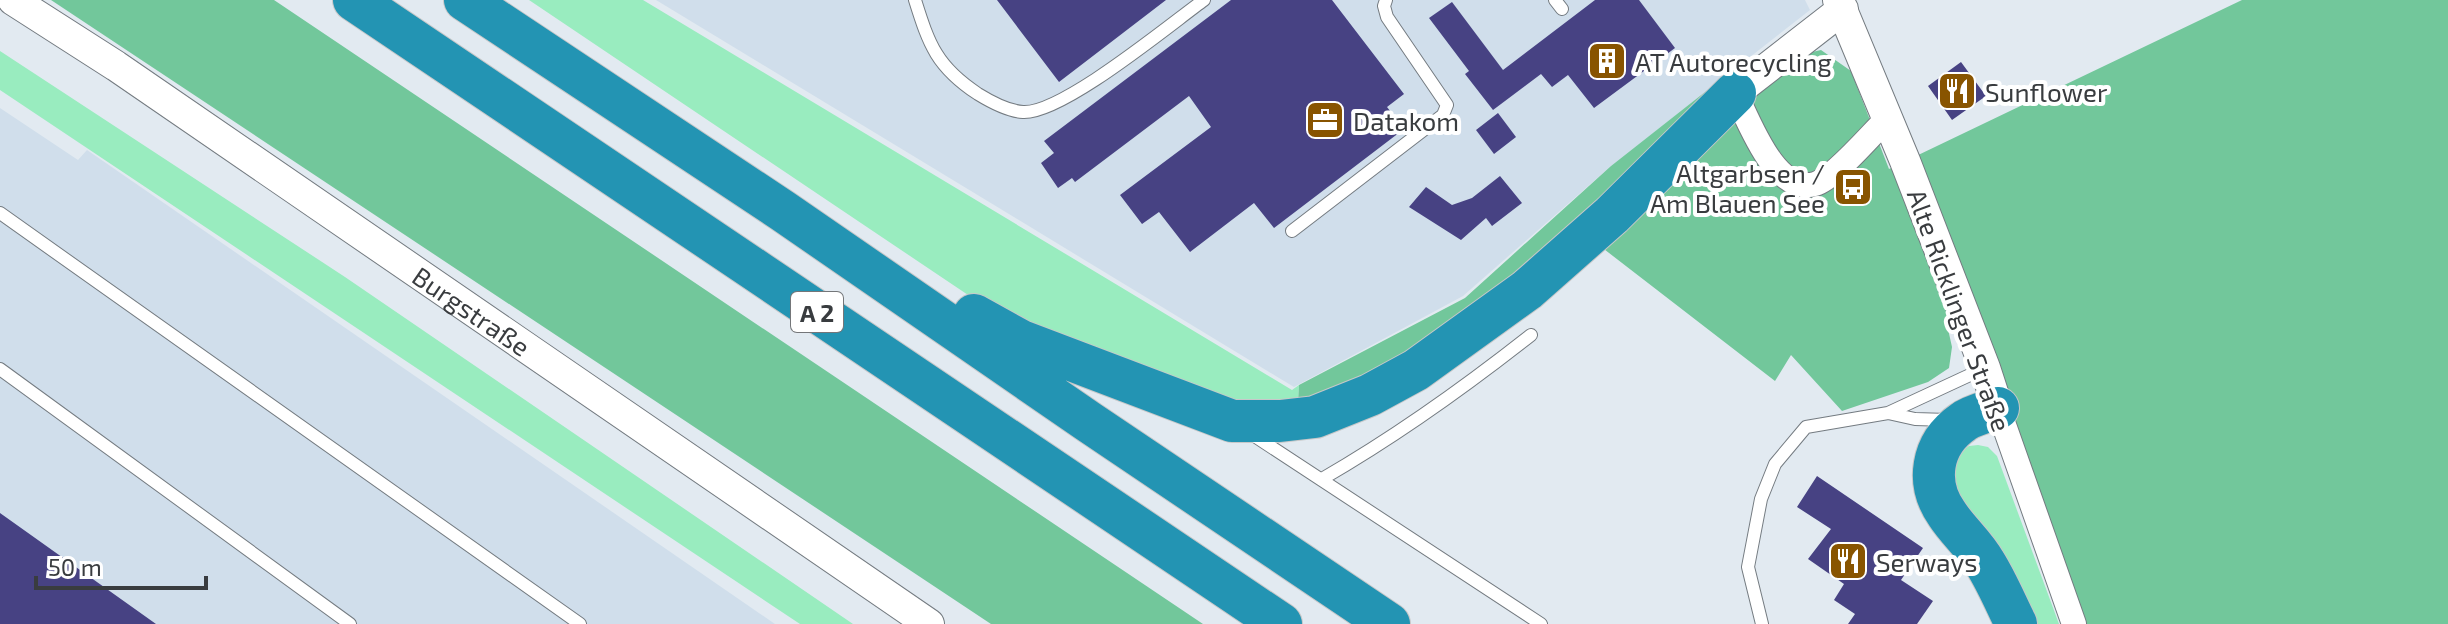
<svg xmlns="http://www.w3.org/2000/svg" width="2448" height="624" font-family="'Exo 2',sans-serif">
	<rect width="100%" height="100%" fill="#e2eaf1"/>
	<path fill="#d0deeb" d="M 656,0 L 1805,0 L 1810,10 L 1611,166 L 1463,296 L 1294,387 Z
		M 0,108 L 78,160 L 87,150 L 775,624 L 0,624 Z"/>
	<path fill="#99ecbf" d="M 529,0 L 643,0 L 1292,390 L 1299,385 L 1298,403 L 1237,404 L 980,303 Z
		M 0,51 L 345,277 L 853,624 L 800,624 L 0,90 Z
		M 1978,445 L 1988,447 L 1997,456 L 2059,624 L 2031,624 L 1952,494 L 1954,461 L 1959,453 L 1969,446 Z"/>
	<path fill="#72c79b" d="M 51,0 L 274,0 L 1203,624 L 991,624 Z
		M 2242,0 L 2448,0 L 2448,624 L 2085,624 L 1972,306 L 1946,320 L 1952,347 L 1949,368 L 1928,382 L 1842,411 L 1791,355 L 1775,381 L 1600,246 L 1366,380 L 1298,403 L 1299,385 L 1465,298 L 1611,166 L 1733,70 L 1821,50 L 1851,71 L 1889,169 Z"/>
	<path fill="#474283" d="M 997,0 L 1166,0 L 1059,82 Z
		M 1231,0 L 1332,0 L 1404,94 L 1387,107 L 1404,129 L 1274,228 L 1254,203 L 1190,252 L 1159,212 L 1142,224 L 1120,195 L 1211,127 L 1189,96 L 1075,182 L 1072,178 L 1058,188 L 1041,163 L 1054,153 L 1044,141 Z
		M 1595,0 L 1639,0 L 1675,48 L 1594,108 L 1568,75 L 1552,87 L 1541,74 L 1493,110 L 1465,74 L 1469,71 L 1429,18 L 1452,2 L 1503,70 Z
		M 1961,62 L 1986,96 L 1952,120 L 1928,86 Z
		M 1498,113 L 1516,137 L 1494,154 L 1476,130 Z
		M 1500,176 L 1522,203 L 1492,226 L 1486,218 L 1461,240 L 1409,207 L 1426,187 L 1452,205 L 1472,198 Z
		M 1817,476 L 1923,548 L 1901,580 L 1933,601 L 1917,624 L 1848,624 L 1855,614 L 1834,600 L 1844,584 L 1808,559 L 1831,529 L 1797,507 Z
		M 0,513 L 156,624 L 0,624 Z"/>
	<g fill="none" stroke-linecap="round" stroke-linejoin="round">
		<defs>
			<path id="service" d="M 915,0 C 929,45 937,67 978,94 C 991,102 1007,111 1023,112 C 1062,114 1168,26 1204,0
				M 1555,0 L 1562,9
				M 0,213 L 580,624
				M 1292,231 L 1443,115 L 1447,105 L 1387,17 L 1384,6 L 1386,0
				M 0,369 L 350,624
				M 1888,413 L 1915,419 L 1948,420
				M 1253,435 L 1541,624
				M 1322,479 C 1395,437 1465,387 1531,335
				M 1762,624 L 1748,567 L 1761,499 L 1775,464 L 1806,427 L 1888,413 L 1985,368"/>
			<path id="minor" d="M 1735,93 C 1749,121 1775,195 1815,184 C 1834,179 1872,133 1888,118
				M 1998,408 L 2074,624"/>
			<g id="tertiary">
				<path id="s1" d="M 13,0 L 116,66 L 929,624"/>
				<path d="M 1838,0 L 1905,161 L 1985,368 L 1998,408"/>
				<path d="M 1735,93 L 1843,9"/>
			</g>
			<path id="motorway" d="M 354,0 L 1281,624
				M 465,0 L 783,211 L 1089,422 L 1389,624
				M 974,315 L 1021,341 L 1232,421 L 1280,421 L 1315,417 L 1370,395 L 1416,370 L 1527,290 L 1612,215 L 1735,93
				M 1998,408 C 1987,412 1972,415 1963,422 C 1931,444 1925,483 1947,514 C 1958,531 1975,545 1985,563 C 1997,582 2006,604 2016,624"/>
		</defs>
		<use href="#service" stroke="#747b81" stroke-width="14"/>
		<use href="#minor" stroke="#747b81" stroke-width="26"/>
		<use href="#tertiary" stroke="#747b81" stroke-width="32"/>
		<use href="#motorway" stroke="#c8c8c9" stroke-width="44"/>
		<use href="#service" stroke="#fff" stroke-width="12"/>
		<use href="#minor" stroke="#fff" stroke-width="24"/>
		<use href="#tertiary" stroke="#fff" stroke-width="30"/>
		<use href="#motorway" stroke="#2394b3" stroke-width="42"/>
	</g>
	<defs>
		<symbol id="building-square" viewBox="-11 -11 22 22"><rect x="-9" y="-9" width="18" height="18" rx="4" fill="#885400" stroke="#fff"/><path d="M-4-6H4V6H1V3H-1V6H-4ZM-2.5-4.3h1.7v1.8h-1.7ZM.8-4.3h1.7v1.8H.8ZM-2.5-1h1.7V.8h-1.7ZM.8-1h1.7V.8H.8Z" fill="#fff"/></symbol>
		<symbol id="restaurant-square" viewBox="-11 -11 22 22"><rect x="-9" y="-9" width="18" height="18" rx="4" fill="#885400" stroke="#fff"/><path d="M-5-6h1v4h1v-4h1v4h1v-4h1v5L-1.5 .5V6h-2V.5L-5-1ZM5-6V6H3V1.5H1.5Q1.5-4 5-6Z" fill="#fff"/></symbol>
		<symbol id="office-square" viewBox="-11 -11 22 22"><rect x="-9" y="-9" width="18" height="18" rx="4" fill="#885400" stroke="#fff"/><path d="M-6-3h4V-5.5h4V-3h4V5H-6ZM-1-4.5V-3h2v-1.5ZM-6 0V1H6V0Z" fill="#fff"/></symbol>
		<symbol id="bus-square" viewBox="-11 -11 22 22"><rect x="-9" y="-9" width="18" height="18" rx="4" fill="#885400" stroke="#fff"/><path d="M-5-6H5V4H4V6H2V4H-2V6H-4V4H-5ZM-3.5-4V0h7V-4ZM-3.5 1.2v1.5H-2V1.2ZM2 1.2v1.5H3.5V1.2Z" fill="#fff"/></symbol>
	</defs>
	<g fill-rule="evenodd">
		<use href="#building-square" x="1585" y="39" width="44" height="44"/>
		<use href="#restaurant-square" x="1935" y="69" width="44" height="44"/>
		<use href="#office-square" x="1303" y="98" width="44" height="44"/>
		<use href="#bus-square" x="1831" y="165" width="44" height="44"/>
		<use href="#restaurant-square" x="1826" y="539" width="44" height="44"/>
	</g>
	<g text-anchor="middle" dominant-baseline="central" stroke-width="8" stroke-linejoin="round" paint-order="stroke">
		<rect fill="#fff" stroke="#747679" stroke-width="2" x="791" y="292" width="52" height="40" rx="6"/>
		<g font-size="24" font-weight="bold" fill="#393c3f">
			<text x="817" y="312">A 2</text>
		</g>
		<g font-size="26" fill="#393c3f" stroke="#fff" text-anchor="start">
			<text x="1635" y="61">AT Autorecycling</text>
			<text x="1985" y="91">Sunflower</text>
			<text x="1353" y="120">Datakom</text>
			<text x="1825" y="172" text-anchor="end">Altgarbsen /<tspan x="1825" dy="30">Am Blauen See</tspan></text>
			<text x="1876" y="561">Serways</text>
		</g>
		<g font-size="26" fill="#393c3f" stroke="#fff">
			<text stroke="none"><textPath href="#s1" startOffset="554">Burgstraße</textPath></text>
			<text transform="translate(1960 310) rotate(70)">Alte Ricklinger Straße</text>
		</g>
	</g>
	<path d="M36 576v12h170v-12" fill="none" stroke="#393c3f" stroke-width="4"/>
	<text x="48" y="576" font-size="24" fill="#393c3f" stroke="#ffffff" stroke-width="6" paint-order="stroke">50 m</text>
</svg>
